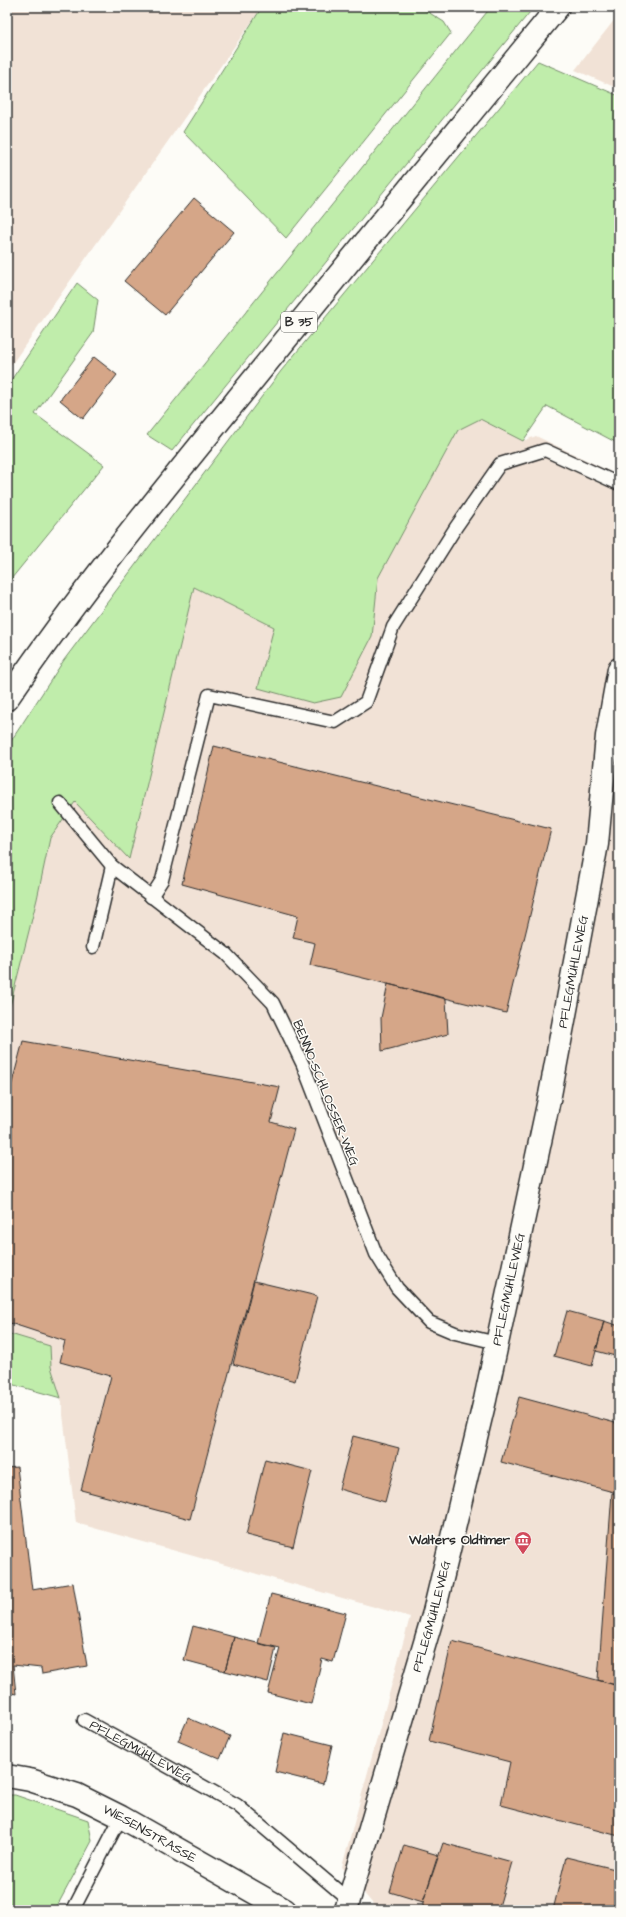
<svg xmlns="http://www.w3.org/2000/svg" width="626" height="1917" font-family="'Architects Daughter',sans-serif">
	<rect width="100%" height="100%" fill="#fdfcf7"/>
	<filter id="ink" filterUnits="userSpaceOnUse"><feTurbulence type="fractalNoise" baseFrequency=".025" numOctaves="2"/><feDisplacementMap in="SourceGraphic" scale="8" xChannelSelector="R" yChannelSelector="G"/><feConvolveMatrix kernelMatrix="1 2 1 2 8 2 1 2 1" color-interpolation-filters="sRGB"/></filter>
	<g filter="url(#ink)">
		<path fill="#f1e2d6" d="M 7,7 L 262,7 L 7,371 Z
			M 619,14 L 619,89 L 575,70 Z
			M 480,419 L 523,441 L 536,436 L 619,476 L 619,1910 L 378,1910 L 342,1867 L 410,1617 L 76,1523 L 61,1398 L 51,1367 L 50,1347 L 7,1333 L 7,1018 L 37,899 L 50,838 L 75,802 L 129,858 L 194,587 L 274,627 L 372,637 L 378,578 L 458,430 Z"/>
		<path fill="#c0edab" stroke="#768c6b" d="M 262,7 L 420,7 L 444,22 L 451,33 L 286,238 L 183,132 Z
			M 491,7 L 534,7 L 172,451 L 147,435 Z
			M 538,61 L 619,96 L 619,444 L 547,406 L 523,441 L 480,419 L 458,430 L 378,578 L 372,637 L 341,697 L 313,703 L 258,688 L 274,627 L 194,587 L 129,859 L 75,802 L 50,838 L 37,899 L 7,1018 L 7,747 L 64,660 L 281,371 Z
			M 77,283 L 98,300 L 93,333 L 35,414 L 104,465 L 7,584 L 7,386 Z
			M 7,1333 L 50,1346 L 51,1367 L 61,1398 L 7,1383 Z
			M 7,1795 L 15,1795 L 88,1820 L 92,1841 L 55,1910 L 7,1910 Z"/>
		<path fill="#d5a688" stroke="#2b2b2b" d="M 194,198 L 234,232 L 165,315 L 124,281 Z
			M 94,357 L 117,375 L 83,419 L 60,400 Z
			M 214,746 L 551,829 L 506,1013 L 310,965 L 315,943 L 293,938 L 298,916 L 182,884 Z
			M 388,984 L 446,999 L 448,1034 L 382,1051 L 381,1018 Z
			M 23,1041 L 280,1087 L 271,1122 L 294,1129 L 190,1519 L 81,1490 L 111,1376 L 60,1362 L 65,1341 L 7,1322 L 7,1102 Z
			M 254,1281 L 317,1296 L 295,1381 L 233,1364 Z
			M 567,1311 L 604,1321 L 592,1366 L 554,1356 Z
			M 604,1321 L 619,1326 L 619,1357 L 596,1351 Z
			M 519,1397 L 619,1424 L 619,1487 L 617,1493 L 501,1462 Z
			M 353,1436 L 399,1448 L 385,1502 L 339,1489 Z
			M 265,1459 L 312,1471 L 293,1547 L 246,1535 Z
			M 17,1467 L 32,1590 L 73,1583 L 87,1666 L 42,1674 L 41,1668 L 13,1665 L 16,1694 L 7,1692 L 7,1468 Z
			M 612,1493 L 619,1494 L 619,1686 L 598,1680 Z
			M 271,1594 L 346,1613 L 333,1662 L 322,1659 L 311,1704 L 268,1693 L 280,1648 L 258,1643 Z
			M 193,1626 L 234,1637 L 225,1671 L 184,1660 Z
			M 234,1637 L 276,1648 L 268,1682 L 225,1671 Z
			M 452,1641 L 619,1686 L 619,1836 L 501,1805 L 510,1762 L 429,1741 Z
			M 188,1718 L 230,1736 L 220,1759 L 178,1741 Z
			M 284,1733 L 332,1745 L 323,1784 L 275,1772 Z
			M 443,1843 L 512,1862 L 498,1910 L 423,1910 L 423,1902 Z
			M 404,1845 L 438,1855 L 423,1902 L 390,1892 Z
			M 566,1857 L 619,1870 L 619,1910 L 553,1910 Z"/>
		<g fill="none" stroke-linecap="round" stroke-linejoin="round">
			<defs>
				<g id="lane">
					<path d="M 60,803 L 112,866 L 226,954 L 273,1003 L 303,1065 L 376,1254 L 397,1288 L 429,1322 L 455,1333 L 497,1343"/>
					<path d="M 151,897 L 162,880 L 209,695 L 335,722 L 366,702 L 393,627 L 456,527 L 500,464 L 545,450 L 619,484"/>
					<path d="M 93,947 L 112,866"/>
					<path id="s1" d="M 84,1720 L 237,1805 L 349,1900"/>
					<path d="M 73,1910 L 121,1817"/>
				</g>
				<g id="street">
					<path id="s2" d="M 346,1910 L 434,1612 L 485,1400 L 550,1095 L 597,844 L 607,736 L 619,669"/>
				</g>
				<g id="secondary">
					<path id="s3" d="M 7,1776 L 30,1780 L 77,1795 L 121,1817 L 285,1910"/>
				</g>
				<path id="primary" d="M 7,699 C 81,590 165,488 248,386 C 351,259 454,133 558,7"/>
			</defs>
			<use href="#lane" stroke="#2b2b2b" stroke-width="15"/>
			<use href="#street" stroke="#2b2b2b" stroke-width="25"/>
			<use href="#secondary" stroke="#2b2b2b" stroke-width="25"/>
			<use href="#primary" stroke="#2b2b2b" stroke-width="25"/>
			<use href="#lane" stroke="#fdfcf7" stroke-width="12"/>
			<use href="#street" stroke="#fdfcf7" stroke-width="22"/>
			<use href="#secondary" stroke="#fdfcf7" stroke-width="22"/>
			<use href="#primary" stroke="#fdfcf7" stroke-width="22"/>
		</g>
	</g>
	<defs>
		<symbol id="museum-pin" viewBox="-11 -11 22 30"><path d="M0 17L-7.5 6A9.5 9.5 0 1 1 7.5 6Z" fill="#d1495b" stroke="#fdfcf7"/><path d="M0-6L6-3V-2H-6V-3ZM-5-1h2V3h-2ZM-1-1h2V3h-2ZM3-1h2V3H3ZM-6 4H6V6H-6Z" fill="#fff"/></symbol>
	</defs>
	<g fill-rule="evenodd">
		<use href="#museum-pin" x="513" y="1530" width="20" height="27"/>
	</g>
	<g text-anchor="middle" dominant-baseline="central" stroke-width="3" stroke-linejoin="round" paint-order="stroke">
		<rect fill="#fdfcf7" stroke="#6a6a68" stroke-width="1" x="281" y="312" width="36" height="20" rx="3"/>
		<g font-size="12" font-weight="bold" fill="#2b2b2b">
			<text x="299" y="322">B 35</text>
		</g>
		<g font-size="13" fill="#2b2b2b" stroke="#fdfcf7">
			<text stroke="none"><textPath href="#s2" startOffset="966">PFLEGMÜHLEWEG</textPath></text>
			<text transform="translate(326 1093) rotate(68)">BENNO-SCHLOSSER-WEG</text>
			<text stroke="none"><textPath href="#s2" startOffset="642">PFLEGMÜHLEWEG</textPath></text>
			<text stroke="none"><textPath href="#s2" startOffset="306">PFLEGMÜHLEWEG</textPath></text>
			<text stroke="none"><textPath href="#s1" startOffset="65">PFLEGMÜHLEWEG</textPath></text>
			<text stroke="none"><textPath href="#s3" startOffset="155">WIESENSTRASSE</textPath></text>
		</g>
		<g font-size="13" font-weight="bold" fill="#2b2b2b" stroke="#fdfcf7" text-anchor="end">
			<text x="510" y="1540">Walters Oldtimer</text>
		</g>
	</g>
	<rect width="626" height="1917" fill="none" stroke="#fdfcf7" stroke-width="24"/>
	<rect x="12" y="12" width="602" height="1893" fill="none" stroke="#2b2b2b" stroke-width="1.5" filter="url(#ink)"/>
</svg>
